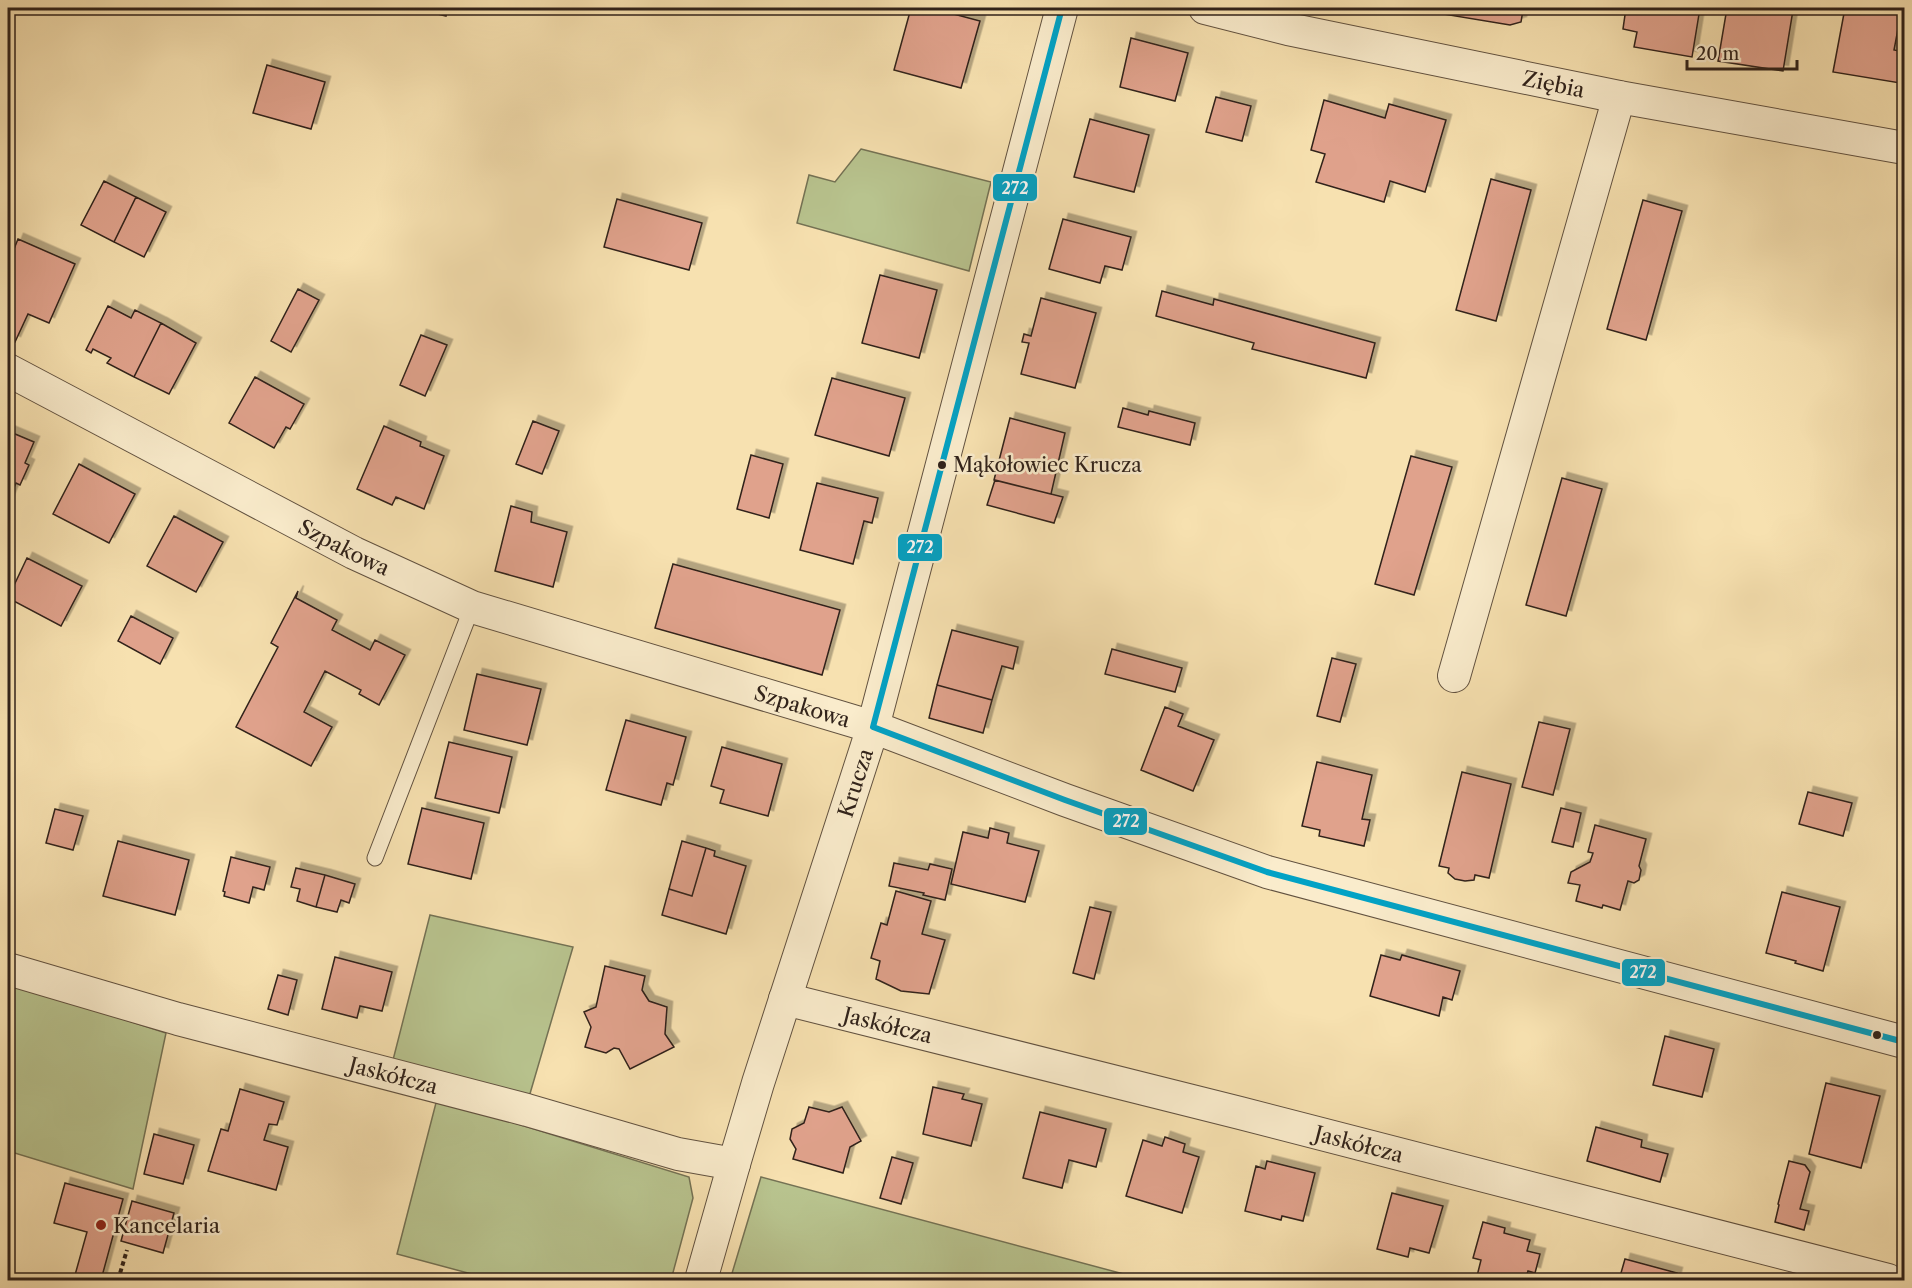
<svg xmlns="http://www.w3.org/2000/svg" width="1912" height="1288" font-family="'Libre Caslon Text',serif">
	<defs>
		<filter id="shadow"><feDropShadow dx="5.5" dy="-5.5" stdDeviation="0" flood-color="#0004"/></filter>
	</defs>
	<rect width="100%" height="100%" fill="#f7e1b0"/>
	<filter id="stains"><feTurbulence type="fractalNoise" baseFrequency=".00333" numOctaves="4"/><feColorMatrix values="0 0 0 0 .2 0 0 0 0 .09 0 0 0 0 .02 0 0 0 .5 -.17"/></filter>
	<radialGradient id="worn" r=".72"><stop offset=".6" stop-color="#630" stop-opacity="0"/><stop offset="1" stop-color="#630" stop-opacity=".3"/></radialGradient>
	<path fill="#b8c38e" stroke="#747254" stroke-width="1.5" d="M 861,149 L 991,182 L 969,271 L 797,223 L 809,175 L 835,182 Z
		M 430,915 L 573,947 L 529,1097 L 393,1060 Z
		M 8,982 L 166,1033 L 133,1189 L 8,1151 Z
		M 437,1099 L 689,1177 L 693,1198 L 671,1280 L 494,1280 L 397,1254 Z
		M 761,1177 L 1146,1280 L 730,1280 Z"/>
	<path fill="#e0a28c" stroke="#30221a" stroke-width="1.5" filter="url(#shadow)" d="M 413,8 L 448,8 L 446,16 Z
		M 911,8 L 931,8 L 980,21 L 961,88 L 894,70 Z
		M 1444,8 L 1520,8 L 1523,10 L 1521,22 L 1510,25 L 1443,14 Z
		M 1626,8 L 1700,8 L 1692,57 L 1634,47 L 1637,32 L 1623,29 Z
		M 1727,8 L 1753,8 L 1770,10 L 1770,8 L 1781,8 L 1793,10 L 1783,71 L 1718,61 Z
		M 1845,8 L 1902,8 L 1894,50 L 1904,52 L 1900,83 L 1833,72 Z
		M 1131,38 L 1188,53 L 1175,101 L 1120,87 Z
		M 267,65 L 325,82 L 311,129 L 253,113 Z
		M 1216,97 L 1251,106 L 1242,141 L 1206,132 Z
		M 1324,100 L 1385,118 L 1389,104 L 1446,120 L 1425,192 L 1390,181 L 1384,202 L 1316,182 L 1325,154 L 1311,150 Z
		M 1090,119 L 1149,135 L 1134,192 L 1074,177 Z
		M 1491,179 L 1531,190 L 1496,321 L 1456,310 Z
		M 104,181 L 136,197 L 114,242 L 81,225 Z
		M 136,197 L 166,212 L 144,257 L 114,242 Z
		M 617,199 L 702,223 L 689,270 L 604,247 Z
		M 1643,200 L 1682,211 L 1646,340 L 1607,329 Z
		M 1063,219 L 1131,237 L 1122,270 L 1105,266 L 1100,283 L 1049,269 Z
		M 18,239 L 75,264 L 49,323 L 28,314 L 15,342 L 8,338 L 8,315 L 12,306 L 8,304 L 8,264 Z
		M 880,275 L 937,290 L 919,358 L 862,343 Z
		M 298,289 L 319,300 L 291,352 L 271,341 Z
		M 1162,291 L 1213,305 L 1214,299 L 1375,343 L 1366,378 L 1252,349 L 1254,343 L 1156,316 Z
		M 1041,298 L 1096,313 L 1075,388 L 1021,374 L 1029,343 L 1022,342 L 1024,334 L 1031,336 Z
		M 108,306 L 131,318 L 135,310 L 161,323 L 134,377 L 107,363 L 111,358 L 93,349 L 91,353 L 86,350 Z
		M 161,323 L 196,343 L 169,394 L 134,377 Z
		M 421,335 L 447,345 L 425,396 L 400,385 Z
		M 255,377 L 304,404 L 290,429 L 286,427 L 274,448 L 229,423 Z
		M 832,378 L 905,398 L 889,456 L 815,435 Z
		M 1123,408 L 1148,415 L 1149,411 L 1195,423 L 1190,445 L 1118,427 Z
		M 1010,418 L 1065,433 L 1051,494 L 994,480 Z
		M 533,421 L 559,431 L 542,474 L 516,464 Z
		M 384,426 L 421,442 L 420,446 L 444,456 L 424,509 L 396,497 L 392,505 L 357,489 Z
		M 8,431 L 34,442 L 25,463 L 29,465 L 20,485 L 16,483 L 8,502 Z
		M 751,455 L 783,464 L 769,518 L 737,509 Z
		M 1411,456 L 1452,467 L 1414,595 L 1375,584 Z
		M 79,464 L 135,494 L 109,543 L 53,514 Z
		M 1562,478 L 1602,489 L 1566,616 L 1526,605 Z
		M 995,480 L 1063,497 L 1054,523 L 987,505 Z
		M 817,483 L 878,498 L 872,523 L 864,521 L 853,564 L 800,550 Z
		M 511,506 L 532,512 L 531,522 L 567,532 L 553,587 L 495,571 Z
		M 174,516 L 223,542 L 196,592 L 147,566 Z
		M 27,558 L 82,586 L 61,626 L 8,598 Z
		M 673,564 L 840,610 L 822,675 L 655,628 Z
		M 298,591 L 296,598 L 337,620 L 332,630 L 370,650 L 375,640 L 405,655 L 379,705 L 359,694 L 361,690 L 325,671 L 304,712 L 332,727 L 311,766 L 236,727 L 278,647 L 271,643 Z
		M 131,616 L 173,638 L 160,664 L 118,641 Z
		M 952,630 L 1018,647 L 1013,669 L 1002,666 L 992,700 L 937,685 Z
		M 1112,649 L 1182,668 L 1175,692 L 1105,674 Z
		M 1332,658 L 1356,664 L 1340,722 L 1317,716 Z
		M 477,674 L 541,689 L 527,745 L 464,730 Z
		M 937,685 L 992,700 L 983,733 L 929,718 Z
		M 1165,707 L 1183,714 L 1178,726 L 1214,740 L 1193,791 L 1141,770 Z
		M 626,720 L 686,737 L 673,785 L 667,783 L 661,805 L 606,790 Z
		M 1539,722 L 1570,729 L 1553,795 L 1522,787 Z
		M 449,742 L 512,757 L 499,813 L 435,798 Z
		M 722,747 L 782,764 L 768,816 L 720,803 L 724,790 L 711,786 Z
		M 1317,762 L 1372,775 L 1362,819 L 1370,820 L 1364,846 L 1319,836 L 1320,830 L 1302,826 Z
		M 1462,772 L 1511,784 L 1489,878 L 1475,875 L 1474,880 L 1465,881 L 1455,879 L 1448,873 L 1449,868 L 1439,866 Z
		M 1808,792 L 1852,803 L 1843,836 L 1799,824 Z
		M 422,808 L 484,823 L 471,879 L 408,864 Z
		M 1561,808 L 1581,813 L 1573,847 L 1552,842 Z
		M 55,809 L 83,816 L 73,850 L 46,843 Z
		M 1595,825 L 1646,839 L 1639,866 L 1641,870 L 1639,880 L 1634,883 L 1628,881 L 1620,910 L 1603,905 L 1602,908 L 1576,901 L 1580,885 L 1568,883 L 1571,872 L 1590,862 L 1593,853 L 1588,852 Z
		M 990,828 L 1009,833 L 1007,843 L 1039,851 L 1025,902 L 951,884 L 963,832 L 988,838 Z
		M 118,841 L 189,860 L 175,915 L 103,896 Z
		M 682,841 L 706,848 L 692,896 L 669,889 Z
		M 706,848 L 715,851 L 714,856 L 746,866 L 726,934 L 662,915 L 669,889 L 692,896 Z
		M 231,857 L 270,867 L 264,890 L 253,887 L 249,903 L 224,896 L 225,892 L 223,891 Z
		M 894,863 L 928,870 L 930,864 L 952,869 L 945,900 L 923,895 L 924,893 L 889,886 Z
		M 296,868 L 325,875 L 316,907 L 297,901 L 300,889 L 291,887 Z
		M 325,875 L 355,884 L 349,903 L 341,900 L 337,912 L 316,907 Z
		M 896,891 L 931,901 L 922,934 L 945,940 L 929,994 L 901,991 L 876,979 L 880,961 L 871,958 L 881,923 L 887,925 Z
		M 1782,892 L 1840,907 L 1823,971 L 1795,963 L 1796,961 L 1766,953 Z
		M 1090,907 L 1111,912 L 1094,979 L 1073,973 Z
		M 1381,955 L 1400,960 L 1402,955 L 1460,971 L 1452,1000 L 1443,997 L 1439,1016 L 1370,996 Z
		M 335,957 L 392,972 L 382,1011 L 360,1006 L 357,1018 L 322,1009 Z
		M 605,966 L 645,976 L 642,990 L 649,1001 L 667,1007 L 665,1034 L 674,1047 L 630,1069 L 619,1049 L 614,1048 L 606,1053 L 585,1047 L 591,1027 L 584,1012 L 596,1007 Z
		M 278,975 L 297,980 L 288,1015 L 268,1009 Z
		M 1665,1036 L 1714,1049 L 1702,1097 L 1653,1085 Z
		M 1826,1083 L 1880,1096 L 1861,1168 L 1809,1154 Z
		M 933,1087 L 964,1094 L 962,1099 L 982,1104 L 971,1146 L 923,1134 Z
		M 240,1089 L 284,1102 L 277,1125 L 269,1124 L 264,1140 L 288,1147 L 276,1190 L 208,1171 L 221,1129 L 228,1131 Z
		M 809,1107 L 829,1112 L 842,1107 L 861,1141 L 850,1147 L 843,1173 L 793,1159 L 796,1149 L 790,1139 L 792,1129 L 804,1123 Z
		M 1040,1112 L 1106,1129 L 1096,1167 L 1069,1160 L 1062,1188 L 1023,1178 Z
		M 1596,1127 L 1642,1140 L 1641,1147 L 1668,1154 L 1660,1182 L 1587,1161 Z
		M 154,1134 L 194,1145 L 183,1184 L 144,1174 Z
		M 1165,1137 L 1185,1144 L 1183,1152 L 1199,1157 L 1182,1213 L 1126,1196 L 1143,1140 L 1162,1146 Z
		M 892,1157 L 913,1163 L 901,1204 L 880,1198 Z
		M 1267,1161 L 1315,1173 L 1303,1221 L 1282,1216 L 1281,1220 L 1245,1211 L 1256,1166 L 1265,1169 Z
		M 1789,1161 L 1805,1165 L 1810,1172 L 1800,1209 L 1809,1211 L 1804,1230 L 1775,1222 L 1779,1205 L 1778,1204 Z
		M 65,1183 L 123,1199 L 101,1280 L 87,1280 L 75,1275 L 87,1232 L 54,1223 Z
		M 1392,1193 L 1443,1206 L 1429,1253 L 1410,1248 L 1408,1257 L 1377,1249 Z
		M 132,1201 L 174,1213 L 163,1253 L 121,1241 Z
		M 1483,1222 L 1505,1228 L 1504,1233 L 1530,1240 L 1527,1251 L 1540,1254 L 1535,1273 L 1528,1271 L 1525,1280 L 1476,1280 L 1481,1260 L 1473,1258 Z
		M 1625,1259 L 1677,1273 L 1675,1280 L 1619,1280 Z"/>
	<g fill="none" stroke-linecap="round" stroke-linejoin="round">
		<defs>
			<path id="lane" d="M 375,858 L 472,607"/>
			<g id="street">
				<path id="s1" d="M 1205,8 L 1288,29 L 1619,97 L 1904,148"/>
				<path id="s2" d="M 8,370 L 354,553 L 472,607 L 873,727 L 1065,800 L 1267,872 L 1904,1042"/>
				<path d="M 1454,676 L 1619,97"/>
				<path id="s3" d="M 8,969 L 178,1019 L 527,1110 L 678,1154 L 734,1164 L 758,1083 L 873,727 L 1062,8"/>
				<path id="s4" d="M 785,999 L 1240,1113 L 1888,1280"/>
				<path d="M 701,1280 L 734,1164"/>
			</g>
		</defs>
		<use href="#lane" stroke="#625240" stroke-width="17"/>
		<use href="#street" stroke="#625240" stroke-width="34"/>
		<path stroke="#30221a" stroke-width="4" stroke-dasharray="4.5 3" stroke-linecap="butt" d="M 118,1280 L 127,1250"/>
		<use href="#lane" stroke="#faeccc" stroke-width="15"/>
		<use href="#street" stroke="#faeccc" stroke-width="32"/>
		<defs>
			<path id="bus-1" d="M 873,727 L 1065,800 L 1267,872 L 1904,1042
				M 873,727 L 1062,8"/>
		</defs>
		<use href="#bus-1" stroke="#faeccc" stroke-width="10"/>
		<use href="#bus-1" stroke="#02a2c5" stroke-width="6"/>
	</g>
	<g fill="#30221a" stroke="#faeccc" stroke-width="2">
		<circle cx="942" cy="465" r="5"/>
		<circle cx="1877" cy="1035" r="5"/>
	</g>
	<circle fill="#8f2418" stroke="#faeccc" stroke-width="2" cx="101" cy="1225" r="6"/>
	<g text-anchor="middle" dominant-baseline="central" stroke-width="5" stroke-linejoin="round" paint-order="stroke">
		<g font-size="20" fill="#30221a" stroke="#faeccc" text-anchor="start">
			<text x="953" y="465">Mąkołowiec Krucza</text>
		</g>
		<g font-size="21" fill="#30221a" stroke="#faeccc">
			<text stroke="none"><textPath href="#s1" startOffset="357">Ziębia</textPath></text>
			<text stroke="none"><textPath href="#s2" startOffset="380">Szpakowa</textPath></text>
			<text stroke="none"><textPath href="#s2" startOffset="866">Szpakowa</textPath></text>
			<text stroke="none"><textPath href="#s3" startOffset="1152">Krucza</textPath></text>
			<text stroke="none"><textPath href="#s4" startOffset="106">Jaskółcza</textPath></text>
			<text stroke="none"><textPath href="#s3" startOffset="400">Jaskółcza</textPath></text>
			<text stroke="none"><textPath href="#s4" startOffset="592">Jaskółcza</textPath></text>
		</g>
		<g font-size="21" fill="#30221a" stroke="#faeccc" text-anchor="start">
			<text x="113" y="1225">Kancelaria</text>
		</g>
	</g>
	<g stroke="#faeccc" stroke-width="2">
		<rect x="992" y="173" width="46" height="29" rx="6" fill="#02a2c5"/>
		<rect x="897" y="533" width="46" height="29" rx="6" fill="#02a2c5"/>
		<rect x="1103" y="807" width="45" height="29" rx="6" fill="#02a2c5"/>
		<rect x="1621" y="958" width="45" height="29" rx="6" fill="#02a2c5"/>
	</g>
	<g font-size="16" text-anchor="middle" font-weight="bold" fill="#fff">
		<text x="1015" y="194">272</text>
		<text x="920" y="553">272</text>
		<text x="1126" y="827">272</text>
		<text x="1643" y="978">272</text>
	</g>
	<rect width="1912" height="1288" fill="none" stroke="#f7e1b0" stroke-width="30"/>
	<rect x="9" y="9" width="1894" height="1270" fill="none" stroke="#30221a" stroke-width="3"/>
	<rect x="15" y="15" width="1882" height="1258" fill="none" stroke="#30221a" stroke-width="1.5"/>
	<path d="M1687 60v9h110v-9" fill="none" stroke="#30221a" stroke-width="3"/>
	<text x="1696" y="60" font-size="18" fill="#30221a" stroke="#faeccc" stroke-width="4.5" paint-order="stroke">20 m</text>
	<rect width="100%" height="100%" filter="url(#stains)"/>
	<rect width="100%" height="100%" fill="url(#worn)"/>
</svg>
